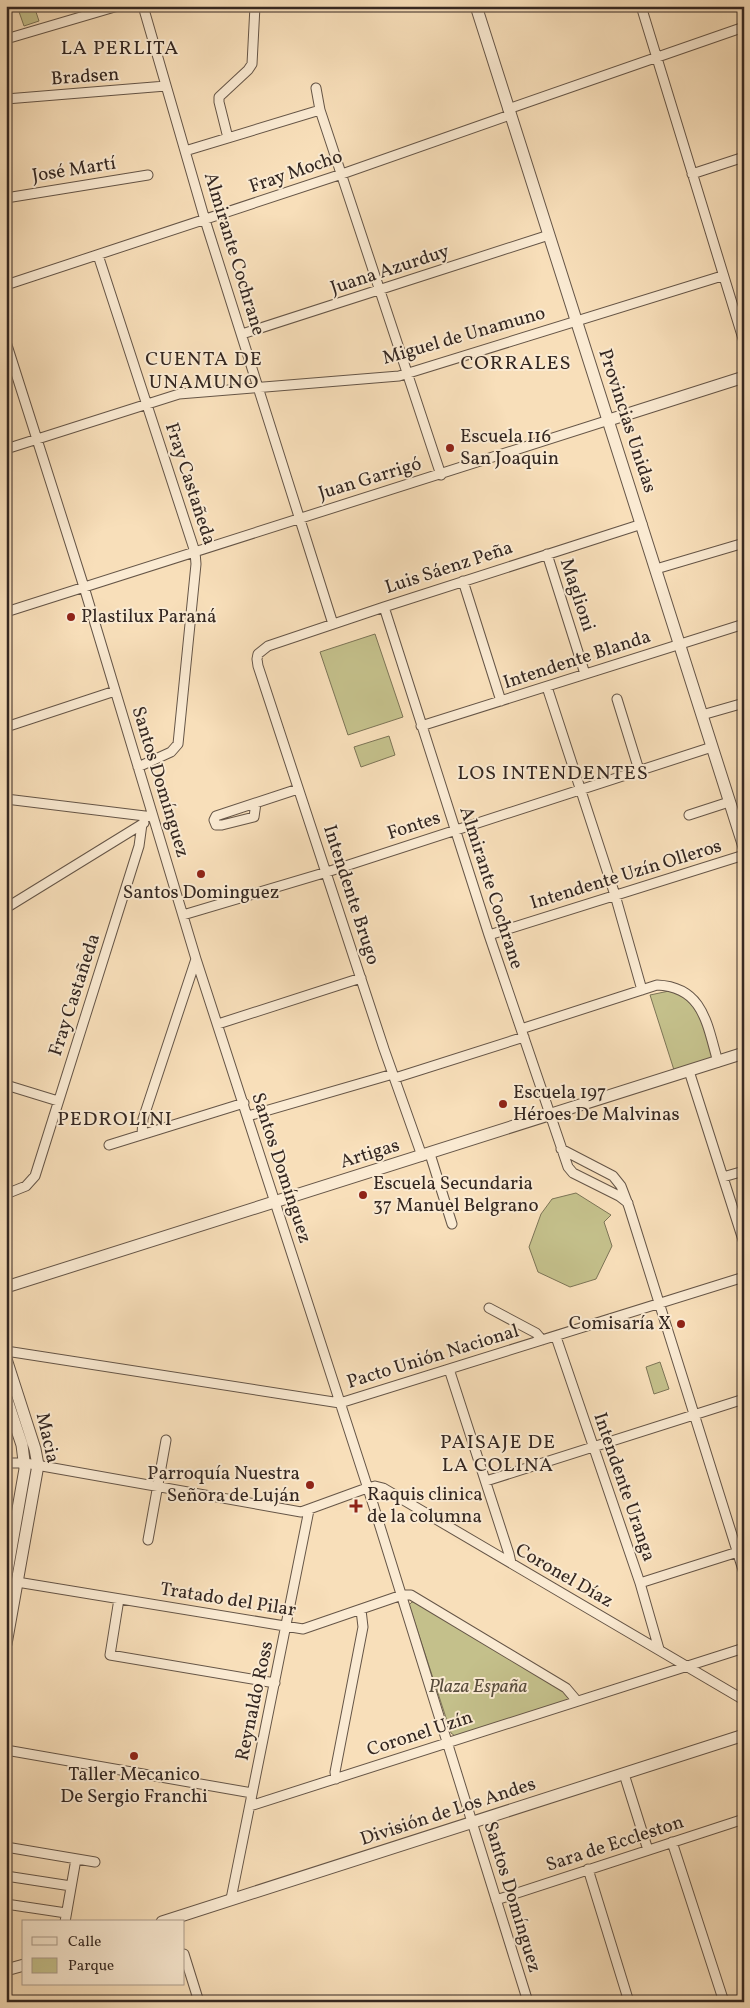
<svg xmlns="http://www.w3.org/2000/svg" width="750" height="2008" font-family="Vollkorn,serif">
	<rect width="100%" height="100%" fill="#f8dfba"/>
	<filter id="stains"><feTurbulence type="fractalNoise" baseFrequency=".004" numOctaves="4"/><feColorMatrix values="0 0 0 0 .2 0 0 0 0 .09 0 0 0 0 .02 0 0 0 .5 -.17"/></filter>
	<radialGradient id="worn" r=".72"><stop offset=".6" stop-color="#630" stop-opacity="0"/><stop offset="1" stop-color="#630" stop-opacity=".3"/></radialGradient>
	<path fill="#c4c08b" stroke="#7c7456" d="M 17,6 L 34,6 L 39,21 L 24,26 Z
		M 375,634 L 403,717 L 348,735 L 320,652 Z
		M 389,736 L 395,755 L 361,767 L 354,747 Z
		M 669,991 C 699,998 705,1031 713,1058 L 674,1070 L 650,995 Z
		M 576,1193 L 611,1215 L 604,1222 L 612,1246 L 596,1279 L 570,1287 L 538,1272 L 529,1247 L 541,1214 L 552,1199 Z
		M 660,1362 L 669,1389 L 654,1394 L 646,1367 Z
		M 412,1602 L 417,1602 L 566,1693 L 570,1701 L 455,1736 L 451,1733 L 409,1605 Z"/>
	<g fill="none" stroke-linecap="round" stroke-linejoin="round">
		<defs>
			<path id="minor" d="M 143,6 L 205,220 L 333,624
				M 641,6 L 744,342
				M 6,39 L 118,6
				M 316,88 L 320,110 L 441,475
				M 6,99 L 166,86
				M 508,109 L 744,27
				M 228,138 L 219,102 L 219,97 L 248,70 L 252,64 L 255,6
				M 185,151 L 320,110
				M 692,174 L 744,157
				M 6,198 L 148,175
				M 98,255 L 195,552 L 196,564 L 178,744 L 171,752 L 138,767
				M 6,285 L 342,174 L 510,115
				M 242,334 L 549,235
				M 6,342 L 84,587 L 196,959 L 373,1504 L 528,2002
				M 6,449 L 179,394 L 399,376 L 722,276
				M 547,554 L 585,674
				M 656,569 L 744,543
				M 463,581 L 501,701
				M 384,607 L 489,935 L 568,1167 L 573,1173 L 619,1196 L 628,1203
				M 6,612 L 609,420
				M 547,687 L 615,895 L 642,990
				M 617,699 L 639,770
				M 702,715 L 744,703
				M 421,726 L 744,624
				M 6,727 L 115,691
				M 6,799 L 153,817
				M 256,803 L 254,817 L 222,825 L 216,825 L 214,820 L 216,816 L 298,789
				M 689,815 L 729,802
				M 6,908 L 144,823
				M 183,915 L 327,872 L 712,747
				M 489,935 L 744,855
				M 218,1024 L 361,978
				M 521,1029 L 657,985 C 704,987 707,1025 718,1062
				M 689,1071 L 744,1243
				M 395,1078 L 524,1037
				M 6,1085 L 58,1101
				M 248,1116 L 393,1074
				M 142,1134 L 143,1119 L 196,959
				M 109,1145 L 244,1103
				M 561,1149 L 613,1176 L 621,1186 L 629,1207 L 744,1573
				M 430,1154 L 452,1224
				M 422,1156 L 384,1049 L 258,666 L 257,659 L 258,654 L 268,646 L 384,607 L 642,524
				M 723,1177 L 744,1171
				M 6,1194 L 26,1186 L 35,1176 L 139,846 L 142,824
				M 489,1308 L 536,1333 L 542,1340
				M 556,1337 L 640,1583 L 659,1649
				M 6,1351 L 340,1403 L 744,1277
				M 449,1369 L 509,1554 L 511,1563
				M 6,1463 L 25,1463 L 301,1512 L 367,1488 L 375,1486 L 383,1488 L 744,1700
				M 486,1481 L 744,1399
				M 148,1540 L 166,1440
				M 17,1582 L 303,1629 L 402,1595 L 411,1595 L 566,1688 L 577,1701
				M 640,1583 L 744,1550
				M 119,1599 L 110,1655 L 275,1683
				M 6,1750 L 252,1793
				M 624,1774 L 648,1850
				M 336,1779 L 335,1772 L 363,1627 L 361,1610
				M 250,1806 L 744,1648
				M 672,1842 L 724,2002
				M 6,1847 L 95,1862
				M 588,1869 L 629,2002
				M 6,1876 L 71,1886
				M 231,1899 L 309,1510
				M 496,1900 L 744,1819
				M 6,1904 L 66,1913
				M 65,1922 L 76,1859
				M 184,1954 L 199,2002"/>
			<path id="tertiary" d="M 476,6 L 744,847
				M 609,420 L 744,377
				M 6,1287 L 744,1053
				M 6,1359 L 35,1449 L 38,1465 L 6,1644
				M 6,1397 L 22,1445 L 25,1469 L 6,1577
				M 162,1922 L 744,1735
				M 6,1970 L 24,1965"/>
		</defs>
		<use href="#minor" stroke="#655547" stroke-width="11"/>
		<use href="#tertiary" stroke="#655547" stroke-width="13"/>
		<use href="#minor" stroke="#faead2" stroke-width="9"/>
		<use href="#tertiary" stroke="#faead2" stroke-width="11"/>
	</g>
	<g fill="#8f2418" stroke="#faead2" stroke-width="2">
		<circle cx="450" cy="448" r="5"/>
		<circle cx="71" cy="617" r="5"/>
		<circle cx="201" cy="874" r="5"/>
		<circle cx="503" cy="1104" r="5"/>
		<circle cx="363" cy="1195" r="5"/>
		<circle cx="681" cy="1324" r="5"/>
		<circle cx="310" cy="1485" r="5"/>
		<path d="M353.5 1498.5h5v5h5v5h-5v5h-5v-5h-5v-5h5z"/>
		<circle cx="134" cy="1756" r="5"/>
	</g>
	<g text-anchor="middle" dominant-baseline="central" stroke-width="4" stroke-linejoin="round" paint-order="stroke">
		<g font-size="19" fill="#342721" stroke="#faead2">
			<text transform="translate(85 77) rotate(-4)">Bradsen</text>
			<text transform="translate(74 170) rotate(-9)">José Martí</text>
			<text transform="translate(296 172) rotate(-19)">Fray Mocho</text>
			<text transform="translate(234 254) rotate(73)">Almirante Cochrane</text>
			<text transform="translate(390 270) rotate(-18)">Juana Azurduy</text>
			<text transform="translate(464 336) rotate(-16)">Miguel de Unamuno</text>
			<text transform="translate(627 421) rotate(72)">Provincias Unidas</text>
			<text transform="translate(370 479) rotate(-17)">Juan Garrigó</text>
			<text transform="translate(190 484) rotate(72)">Fray Castañeda</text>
			<text transform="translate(449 568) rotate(-18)">Luis Sáenz Peña</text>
			<text transform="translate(577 595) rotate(72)">Maglioni</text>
			<text transform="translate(577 660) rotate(-18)">Intendente Blanda</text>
			<text transform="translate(160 782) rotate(73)">Santos Domínguez</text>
			<text transform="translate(414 826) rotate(-18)">Fontes</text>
			<text transform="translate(626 875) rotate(-17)">Intendente Uzín Olleros</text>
			<text transform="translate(491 888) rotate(72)">Almirante Cochrane</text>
			<text transform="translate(351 895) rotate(72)">Intendente Brugo</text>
			<text transform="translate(75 995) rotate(-72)">Fray Castañeda</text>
			<text transform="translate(370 1154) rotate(-17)">Artigas</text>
			<text transform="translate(281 1168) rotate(72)">Santos Domínguez</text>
			<text transform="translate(433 1357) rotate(-17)">Pacto Unión Nacional</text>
			<text transform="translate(47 1438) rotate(77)">Macia</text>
			<text transform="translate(624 1487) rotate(71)">Intendente Uranga</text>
			<text transform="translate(564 1576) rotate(30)">Coronel Díaz</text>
			<text transform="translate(228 1600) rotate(9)">Tratado del Pilar</text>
			<text transform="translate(255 1701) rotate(-78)">Reynaldo Ross</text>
			<text transform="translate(420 1734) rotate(-18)">Coronel Uzín</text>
			<text transform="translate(448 1812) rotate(-18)">División de Los Andes</text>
			<text transform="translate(615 1844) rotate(-18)">Sara de Eccleston</text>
			<text transform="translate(512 1897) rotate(73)">Santos Domínguez</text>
		</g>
		<g font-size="19" fill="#342721" stroke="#faead2" text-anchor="start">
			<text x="460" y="437">Escuela 116<tspan x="460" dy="22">San Joaquin</tspan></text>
			<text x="81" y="617">Plastilux Paraná</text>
			<text x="201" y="893" text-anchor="middle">Santos Dominguez</text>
			<text x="513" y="1093">Escuela 197<tspan x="513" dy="22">Héroes De Malvinas</tspan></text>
			<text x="373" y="1184">Escuela Secundaria<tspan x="373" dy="22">37 Manuel Belgrano</tspan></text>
			<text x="671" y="1324" text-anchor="end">Comisaría X</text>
			<text x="300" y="1474" text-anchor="end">Parroquía Nuestra<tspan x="300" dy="22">Señora de Luján</tspan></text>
			<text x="367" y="1495">Raquis clinica<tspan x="367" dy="22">de la columna</tspan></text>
			<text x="134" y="1775" text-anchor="middle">Taller Mecanico<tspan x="134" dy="22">De Sergio Franchi</tspan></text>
		</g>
		<g font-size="19" font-style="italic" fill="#584d3c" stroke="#faead2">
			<text x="478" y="1687">Plaza España</text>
		</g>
		<g font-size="20" letter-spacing="1" fill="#342721" stroke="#faead2">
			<text x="120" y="49">LA PERLITA</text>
			<text x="204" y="360">CUENTA DE<tspan x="204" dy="23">UNAMUNO</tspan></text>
			<text x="516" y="364">CORRALES</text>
			<text x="553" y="774">LOS INTENDENTES</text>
			<text x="115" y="1120">PEDROLINI</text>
			<text x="498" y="1443">PAISAJE DE<tspan x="498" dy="23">LA COLINA</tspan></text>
		</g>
	</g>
	<rect width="750" height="2008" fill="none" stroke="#f8dfba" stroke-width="25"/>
	<rect x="8" y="8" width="735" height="1993" fill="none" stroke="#342721" stroke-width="2.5"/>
	<rect x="12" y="12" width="725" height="1983" fill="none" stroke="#342721"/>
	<rect x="22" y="1920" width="162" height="65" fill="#faead2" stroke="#ab9c8b"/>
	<rect x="32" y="1937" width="25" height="8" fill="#faead2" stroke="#ab9c8b"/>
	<text x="68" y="1946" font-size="15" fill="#342721">Calle</text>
	<rect x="32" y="1958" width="25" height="15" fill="#c4c08b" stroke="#ab9c8b"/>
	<text x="68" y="1970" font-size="15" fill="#342721">Parque</text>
	<rect width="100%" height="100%" filter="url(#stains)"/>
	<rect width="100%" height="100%" fill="url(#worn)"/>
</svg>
